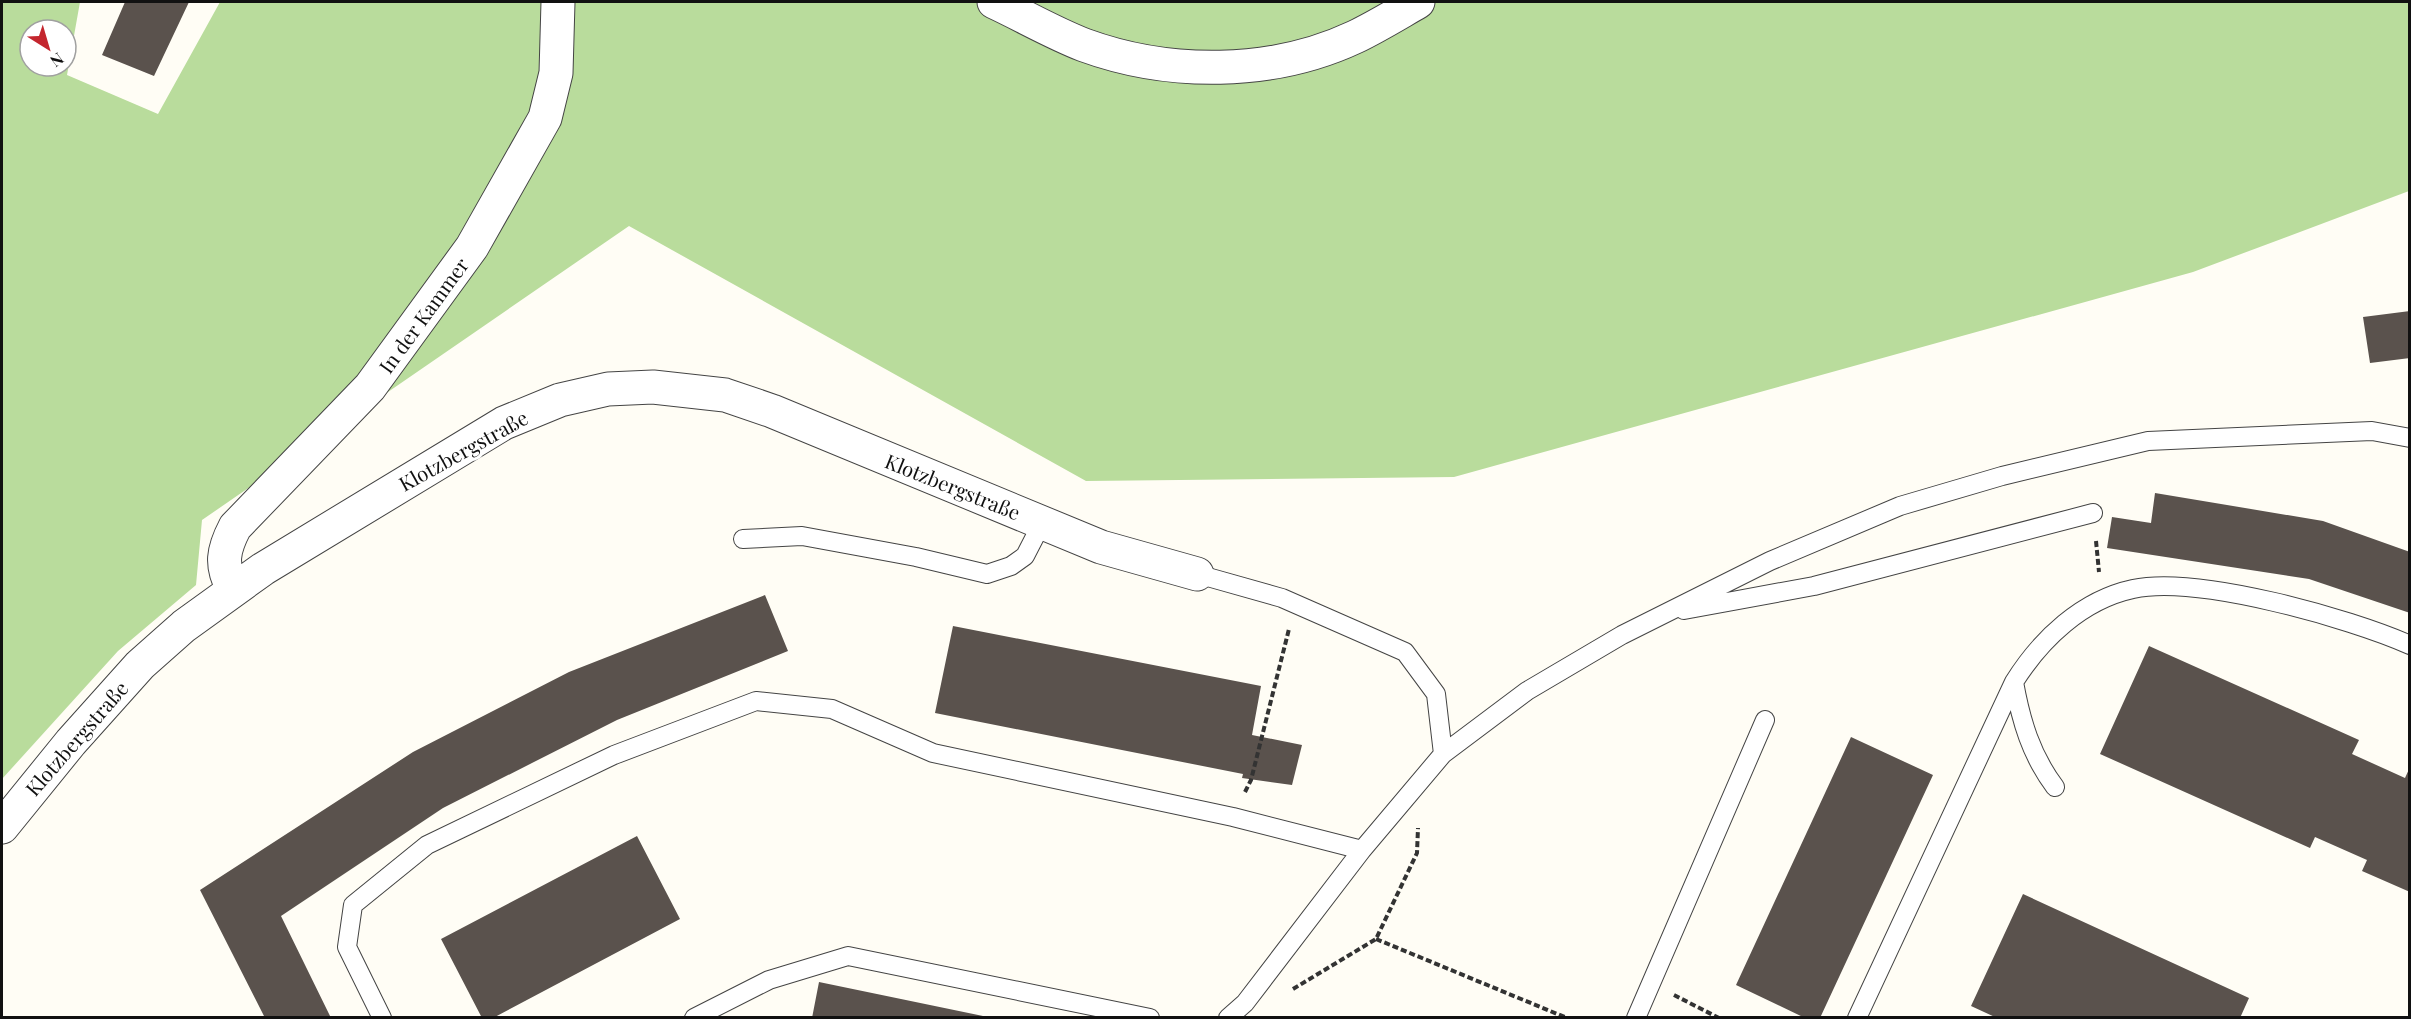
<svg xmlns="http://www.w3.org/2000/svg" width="2411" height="1019" font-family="'Playfair Display',serif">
	<rect width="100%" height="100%" fill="#fffdf5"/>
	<path fill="#b9dc9c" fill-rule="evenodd" d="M 2,2 L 80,2 L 67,75 L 158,114 L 220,2 L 2409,2 L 2409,191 L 2193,272 L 1454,477 L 1086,481 L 629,226 L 202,520 L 196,585 L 118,651 L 2,779 ZM 30,30 L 66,30 L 66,66 L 30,66 Z"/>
	<path fill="#5a524d" d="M 125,2 L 189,2 L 154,76 L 102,55 Z
		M 2410,311 L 2410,358 L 2370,363 L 2363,317 Z
		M 2155,493 L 2323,521 L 2410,552 L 2410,613 L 2309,579 L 2107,548 L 2112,517 L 2151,523 Z
		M 765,595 L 788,651 L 617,720 L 443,808 L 281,916 L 331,1018 L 265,1018 L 200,890 L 413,752 L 569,672 Z
		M 953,626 L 1261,686 L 1252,735 L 1302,745 L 1292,785 L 1242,778 L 1243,774 L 935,713 Z
		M 2149,646 L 2359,740 L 2352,754 L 2405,778 L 2410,767 L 2410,892 L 2362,871 L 2367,860 L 2315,837 L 2310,848 L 2100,754 Z
		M 1851,737 L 1933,775 L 1820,1018 L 1805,1018 L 1736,985 Z
		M 637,836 L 680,919 L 493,1018 L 482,1018 L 441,939 Z
		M 2023,894 L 2249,998 L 2240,1018 L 1997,1018 L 1971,1006 Z
		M 819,982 L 983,1016 L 983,1018 L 812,1018 Z"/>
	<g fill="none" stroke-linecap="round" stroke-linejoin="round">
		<defs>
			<path id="lane" d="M 743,539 L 802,536 L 916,557 L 987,574 L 1011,566 L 1025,556 L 1042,523
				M 1197,574 L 1282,598 L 1405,652 L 1436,694 L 1443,754
				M 1684,610 L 1814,586 L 2093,513
				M 2014,682 C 2021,721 2031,755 2055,787
				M 382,1018 L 347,947 L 353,905 L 427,845 L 614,755 L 756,701 L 832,709 L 933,753 L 1233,817 L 1362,850
				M 694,1018 L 769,980 L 848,956 L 1150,1018
				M 1228,1018 L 1245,1003 L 1362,850 L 1443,754 L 1527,691 L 1622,635 L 1770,561 L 1900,506 L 2002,476 L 2148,441 L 2372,431 L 2410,438
				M 1636,1018 L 1765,720
				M 1857,1018 L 2014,682 C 2041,639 2082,600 2133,589 C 2197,575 2349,618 2410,645"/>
			<path id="street" d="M 994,2 C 1024,16 1053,33 1084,45 C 1169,76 1272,76 1355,37 C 1376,27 1397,14 1418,2
				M 233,589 C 220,565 223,550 235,527 L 370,387 L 472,247 L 545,118 L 556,73 L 558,2
				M 2,827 L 71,742 L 140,665 L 184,626 L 263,569 L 504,423 L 560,400 L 608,389 L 653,387 L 725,395 L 772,411 L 1101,547 L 1197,574"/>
		</defs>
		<use href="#lane" stroke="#444" stroke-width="20"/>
		<use href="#street" stroke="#444" stroke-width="35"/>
		<path stroke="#333" stroke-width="4" stroke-dasharray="6 3" stroke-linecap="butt" d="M 2096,541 L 2099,572
			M 1245,792 L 1251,780 L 1289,629
			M 1376,939 L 1567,1018
			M 1293,989 L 1376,939 L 1417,853 L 1418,828
			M 1674,995 L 1719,1018"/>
		<use href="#lane" stroke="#fff" stroke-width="18"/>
		<use href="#street" stroke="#fff" stroke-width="33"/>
	</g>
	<g text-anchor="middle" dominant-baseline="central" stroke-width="6" stroke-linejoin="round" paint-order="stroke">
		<g font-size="20" fill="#111" stroke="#fff">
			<text transform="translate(423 315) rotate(-54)">In der Kammer</text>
			<text transform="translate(463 450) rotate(-29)">Klotzbergstraße</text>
			<text transform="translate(953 486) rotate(22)">Klotzbergstraße</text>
			<text transform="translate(76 738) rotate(-49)">Klotzbergstraße</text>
		</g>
	</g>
	<rect width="2411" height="1019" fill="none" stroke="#111111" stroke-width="6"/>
	<g transform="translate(48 48) rotate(143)"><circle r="28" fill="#ffffff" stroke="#a0a0a0" stroke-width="1.5"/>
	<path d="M0-4.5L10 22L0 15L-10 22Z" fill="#c4262e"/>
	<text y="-9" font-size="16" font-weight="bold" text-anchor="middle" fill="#111111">N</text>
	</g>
</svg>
